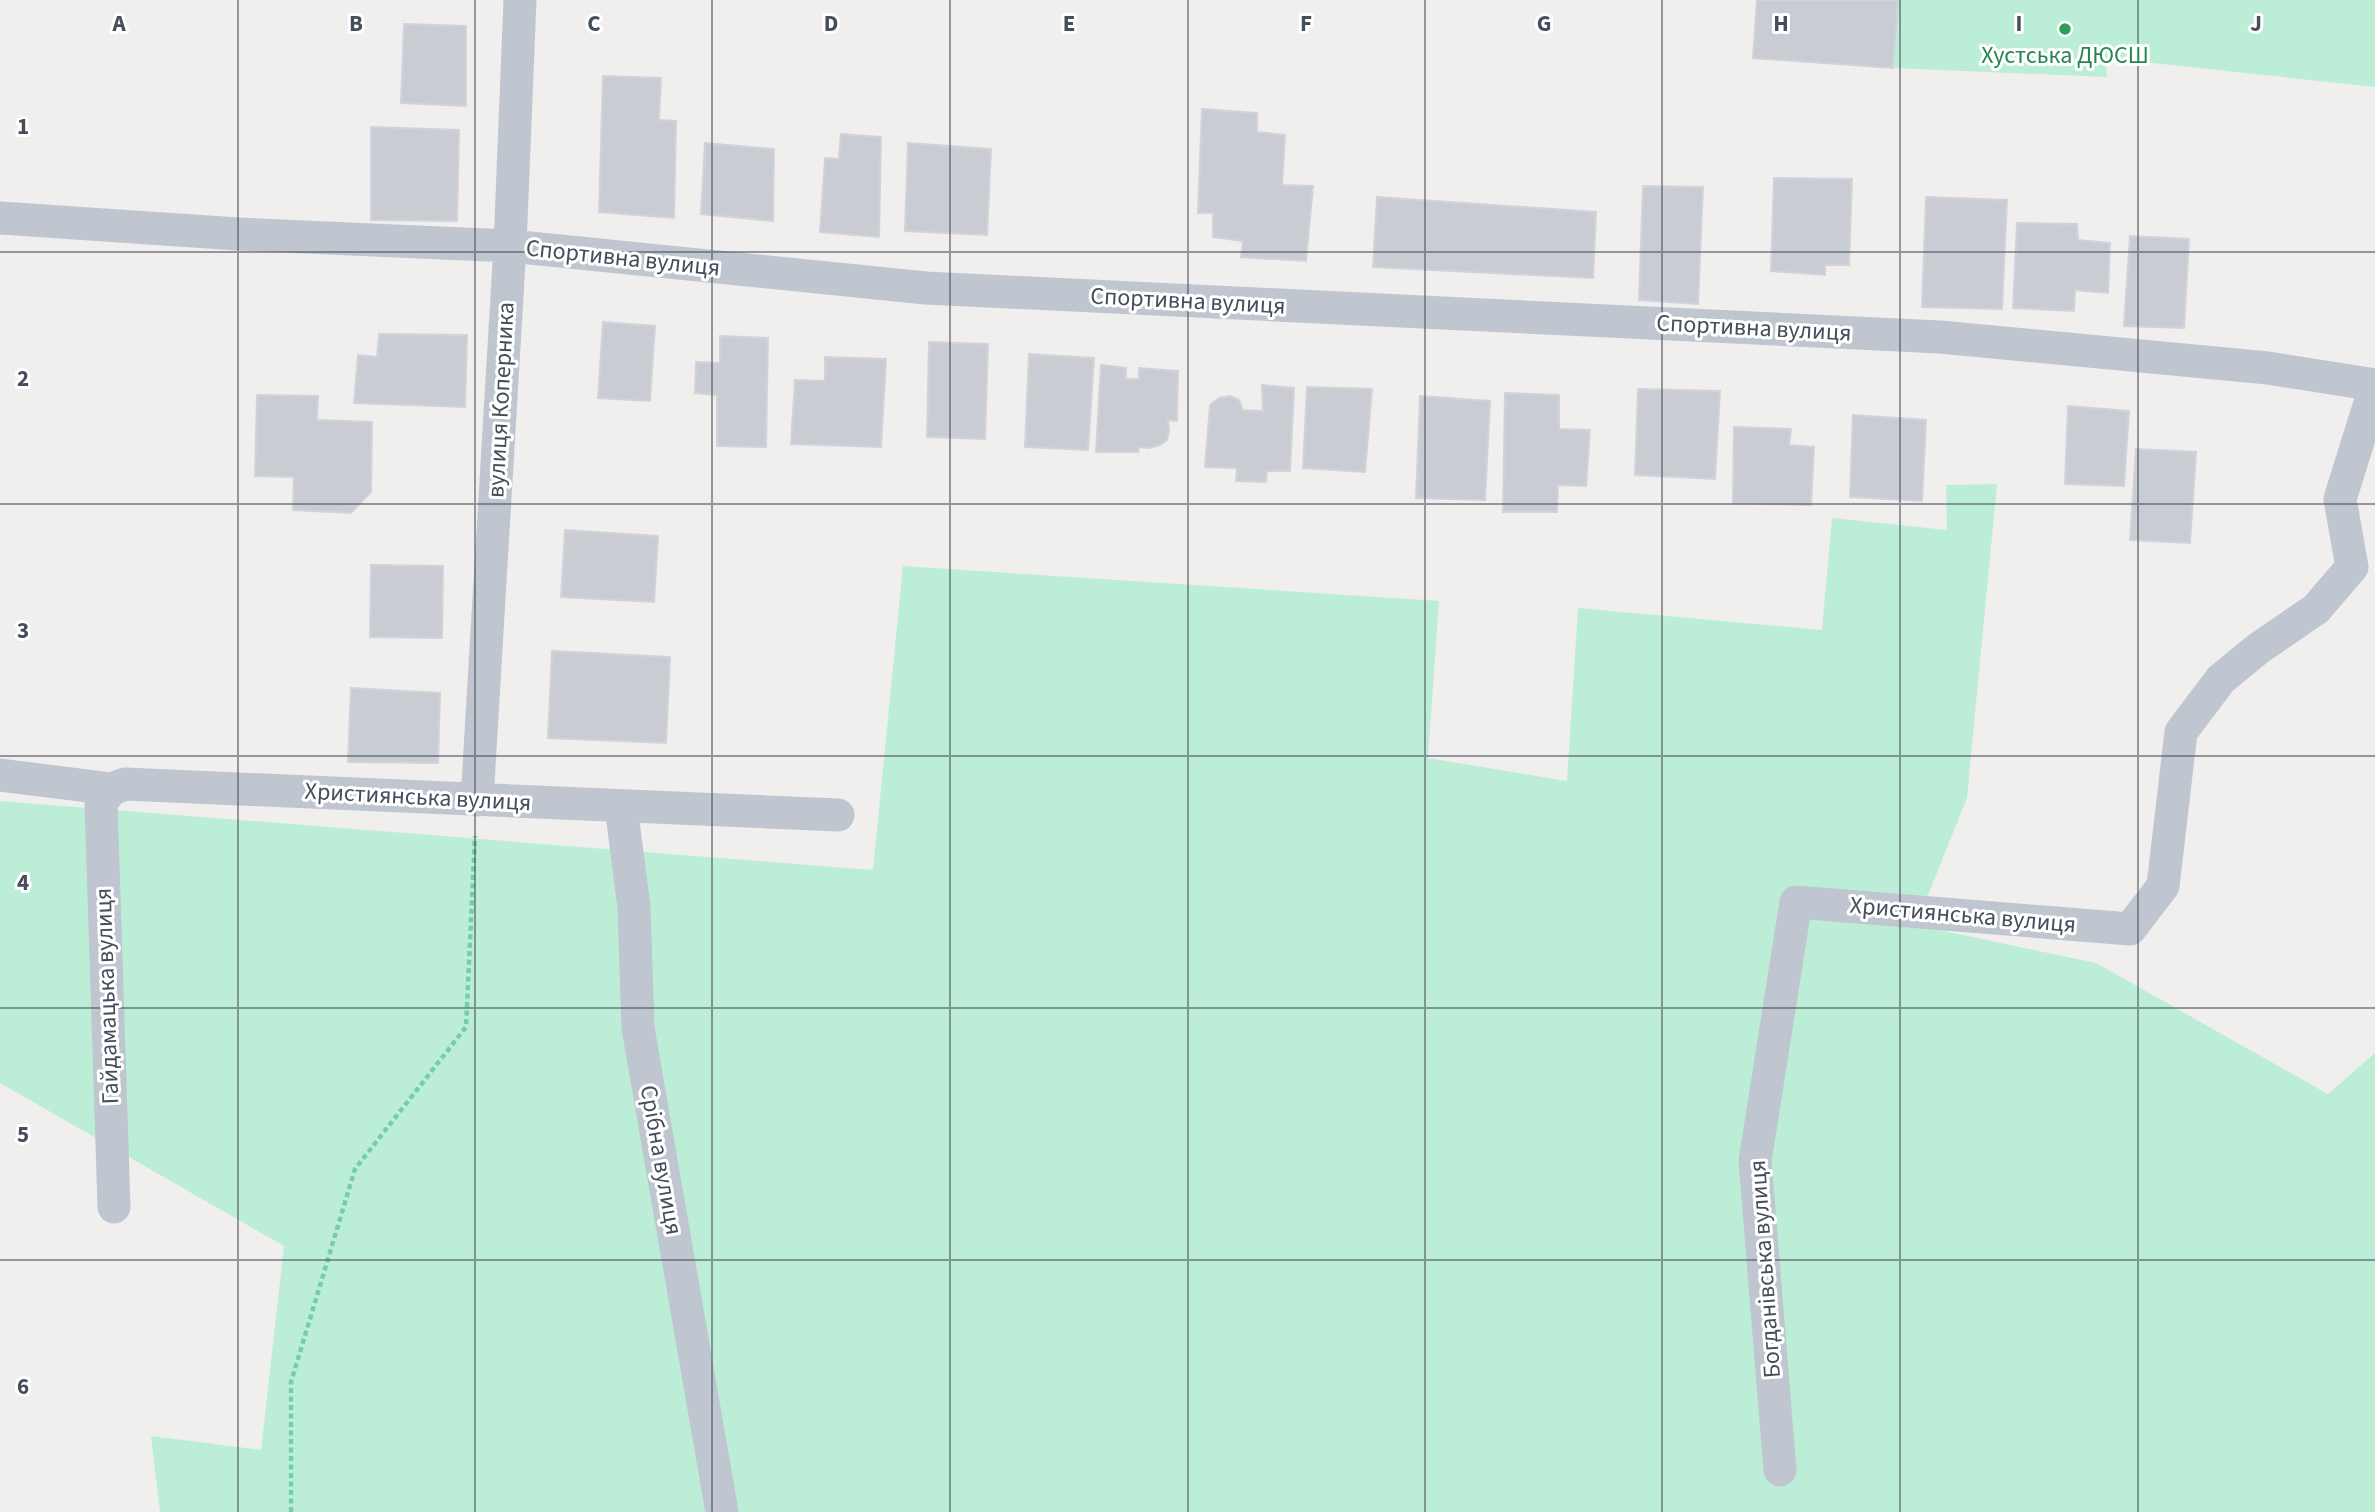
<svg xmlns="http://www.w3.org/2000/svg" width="2375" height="1512" font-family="'Source Sans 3',sans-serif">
	<rect width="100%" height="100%" fill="#f1eeee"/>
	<path fill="#bceed7" d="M 1757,0 L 2375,0 L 2375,87 L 2106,58 L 2107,77 L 1893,68 L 1753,58 Z
		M 1997,484 L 1967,798 L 1916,925 L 2096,963 L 2328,1094 L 2375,1053 L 2375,1512 L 160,1512 L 151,1436 L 261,1450 L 284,1246 L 0,1083 L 0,801 L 873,870 L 903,566 L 1439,601 L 1428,758 L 1567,781 L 1578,608 L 1822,630 L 1832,518 L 1947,530 L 1946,485 Z"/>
	<path fill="#caccd4" stroke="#d2d3da" stroke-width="2" d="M 1757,0 L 1898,0 L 1893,68 L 1753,58 Z
		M 404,24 L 466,26 L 466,106 L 401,103 Z
		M 603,76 L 661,78 L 659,120 L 676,121 L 674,218 L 599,212 Z
		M 1202,109 L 1257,113 L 1257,132 L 1285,135 L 1282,185 L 1313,186 L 1306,261 L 1241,257 L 1243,241 L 1213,237 L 1213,213 L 1198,213 Z
		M 371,127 L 459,130 L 457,221 L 371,220 Z
		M 841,134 L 881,137 L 879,237 L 820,232 L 825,158 L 839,159 Z
		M 705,143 L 774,149 L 773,221 L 701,214 Z
		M 908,143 L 991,149 L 987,235 L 905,231 Z
		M 1774,178 L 1852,179 L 1849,265 L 1825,265 L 1825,275 L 1771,271 Z
		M 1643,186 L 1703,187 L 1698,304 L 1639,300 Z
		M 1377,197 L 1596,212 L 1593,278 L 1373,267 Z
		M 1926,197 L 2007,200 L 2002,309 L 1922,307 Z
		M 2017,223 L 2077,224 L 2078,240 L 2110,243 L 2108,293 L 2075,290 L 2074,311 L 2013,308 Z
		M 2130,236 L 2189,239 L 2184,328 L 2124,326 Z
		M 603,322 L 655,326 L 650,401 L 598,398 Z
		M 379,334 L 467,335 L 465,407 L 354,403 L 358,355 L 377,357 Z
		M 720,336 L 768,338 L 766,447 L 717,446 L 717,395 L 695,393 L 696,362 L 720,363 Z
		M 929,342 L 988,344 L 985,439 L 927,437 Z
		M 1029,354 L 1094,358 L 1088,450 L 1025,447 Z
		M 825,357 L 886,359 L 881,447 L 791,444 L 795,380 L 825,381 Z
		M 1101,365 L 1126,368 L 1126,379 L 1139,379 L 1139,368 L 1178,371 L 1177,421 L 1168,420 L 1169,431 L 1167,440 L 1160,445 L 1149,448 L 1139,447 L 1138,452 L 1096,452 Z
		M 1262,385 L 1294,388 L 1290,471 L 1267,471 L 1266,482 L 1236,481 L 1237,468 L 1205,467 L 1210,405 L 1219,398 L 1230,396 L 1239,400 L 1243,410 L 1263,411 Z
		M 1307,387 L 1372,389 L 1365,472 L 1303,468 Z
		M 1638,389 L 1720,391 L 1715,479 L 1635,475 Z
		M 1505,393 L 1559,395 L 1559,429 L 1590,430 L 1586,486 L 1558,485 L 1557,512 L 1503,512 Z
		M 257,395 L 318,396 L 317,420 L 372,422 L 371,492 L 351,513 L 293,510 L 294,477 L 255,476 Z
		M 1420,396 L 1490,401 L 1485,500 L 1416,498 Z
		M 2068,406 L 2129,411 L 2124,486 L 2065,484 Z
		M 1853,415 L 1926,420 L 1922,501 L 1850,497 Z
		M 1734,427 L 1791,429 L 1789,445 L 1814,447 L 1811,505 L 1733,503 Z
		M 2136,449 L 2196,452 L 2190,543 L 2130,540 Z
		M 565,530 L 658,536 L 654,602 L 561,597 Z
		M 371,565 L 443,566 L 442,638 L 370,637 Z
		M 552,651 L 670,657 L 666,743 L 548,738 Z
		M 351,688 L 440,693 L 438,763 L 348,762 Z"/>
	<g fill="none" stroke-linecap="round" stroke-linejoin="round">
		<path stroke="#75ccae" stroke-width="4.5" stroke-dasharray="5 3.5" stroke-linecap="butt" d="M 291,1512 L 291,1382 L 355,1169 L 466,1027 L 475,836"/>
		<path stroke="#bfc6d0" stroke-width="33" d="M 0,218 L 238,234 L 510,246 L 926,288 L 1940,337 L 2268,368 L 2375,385
			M 0,775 L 112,789 L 125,784 L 838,815
			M 112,789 L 101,802 L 114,1207
			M 477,800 L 510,246 L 520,0
			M 621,806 L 634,907 L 638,1028 L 722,1512
			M 1780,1470 L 1755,1161 L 1796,902 L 2130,929 L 2163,886 L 2181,732 L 2221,679 L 2259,648 L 2316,609 L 2352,567 L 2340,499 L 2375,387"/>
	</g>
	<path fill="none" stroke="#464e5b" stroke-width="2" stroke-opacity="0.55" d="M 238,0 L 238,1512M 475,0 L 475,1512M 712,0 L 712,1512M 950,0 L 950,1512M 1188,0 L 1188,1512M 1425,0 L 1425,1512M 1662,0 L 1662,1512M 1900,0 L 1900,1512M 2138,0 L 2138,1512M 0,252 L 2375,252M 0,504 L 2375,504M 0,756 L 2375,756M 0,1008 L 2375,1008M 0,1260 L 2375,1260"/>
	<circle fill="#2e9e5b" stroke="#fff" stroke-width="2.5" cx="2065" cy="29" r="7"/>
	<g text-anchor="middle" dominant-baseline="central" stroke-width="6" stroke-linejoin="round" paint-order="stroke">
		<g font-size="24" fill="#27864d" stroke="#fff">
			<text x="2065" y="55">Хустська ДЮСШ</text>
		</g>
		<g font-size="24" fill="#464e5b" stroke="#fff">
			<text transform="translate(623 258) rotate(6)">Спортивна вулиця</text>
			<text transform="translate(1188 301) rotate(3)">Спортивна вулиця</text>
			<text transform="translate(1754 328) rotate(3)">Спортивна вулиця</text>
			<text transform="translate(501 400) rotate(-87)">вулиця Коперника</text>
			<text transform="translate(418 797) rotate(3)">Християнська вулиця</text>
			<text transform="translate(1963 915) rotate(5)">Християнська вулиця</text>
			<text transform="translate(107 996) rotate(-92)">Гайдамацька вулиця</text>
			<text transform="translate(661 1160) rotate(80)">Срібна вулиця</text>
			<text transform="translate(1765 1269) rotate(-94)">Богданівська вулиця</text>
		</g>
	</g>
	<g font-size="23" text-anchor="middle" font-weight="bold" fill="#464e5b" stroke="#fff" stroke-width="6" stroke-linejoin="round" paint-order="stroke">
		<text x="119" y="31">A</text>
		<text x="356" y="31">B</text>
		<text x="594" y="31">C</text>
		<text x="831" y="31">D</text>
		<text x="1069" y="31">E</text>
		<text x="1306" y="31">F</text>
		<text x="1544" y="31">G</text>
		<text x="1781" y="31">H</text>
		<text x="2019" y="31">I</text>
		<text x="2256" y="31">J</text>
		<text x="23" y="134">1</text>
		<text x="23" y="386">2</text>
		<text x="23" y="638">3</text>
		<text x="23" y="890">4</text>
		<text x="23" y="1142">5</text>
		<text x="23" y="1394">6</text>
	</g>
</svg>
